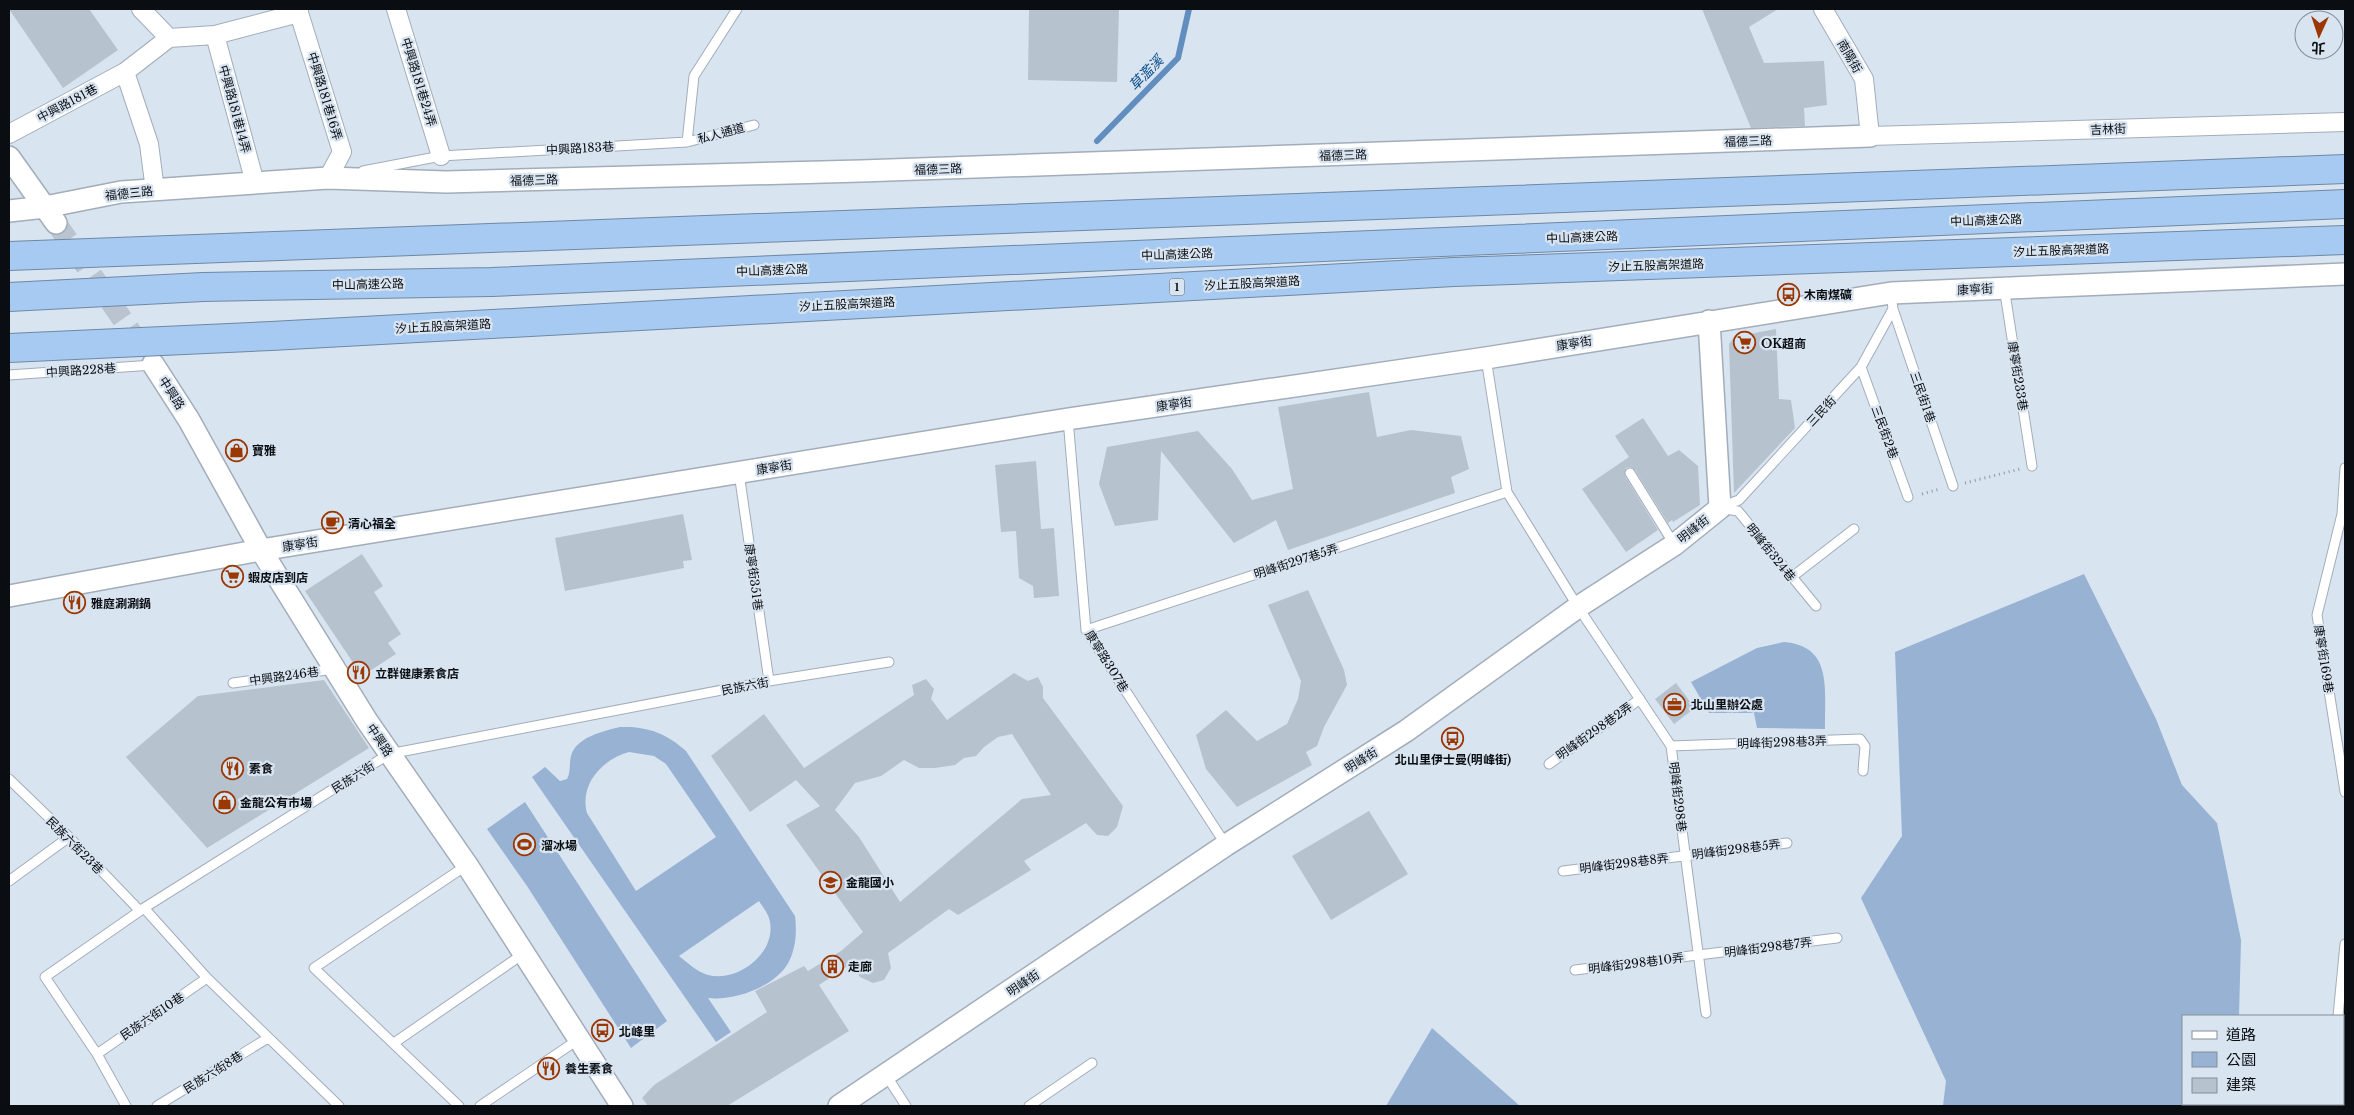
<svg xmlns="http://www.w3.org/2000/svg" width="2354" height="1115" font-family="'Libre Baskerville','Noto Sans TC',serif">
	<rect width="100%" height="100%" fill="#d9e4f1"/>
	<path fill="#97b2d2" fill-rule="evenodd" d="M 2084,574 L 2156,719 L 2182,785 L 2217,823 L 2241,940 L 2239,1016 L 2183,1016 L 2183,1104 L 2237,1104 L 2237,1106 L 1943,1106 L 1946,1081 L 1861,898 L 1902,836 L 1895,652 Z
		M 1784,642 C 1834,646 1824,691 1825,729 L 1757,728 L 1754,713 L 1709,713 L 1691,682 L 1757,648 Z
		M 620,727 C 647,726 666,733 686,751 L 795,916 C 797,932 796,950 787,965 C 772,988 733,1001 708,998 L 731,1032 L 716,1042 L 532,777 L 545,767 L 560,781 L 567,779 C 571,772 569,763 571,756 C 576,737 604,731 620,727 ZM 629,752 L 654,756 L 666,764 L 716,837 L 636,891 L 587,813 C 579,784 603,759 629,752 ZM 759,901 C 762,906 767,912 769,918 C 779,951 739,983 708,975 C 697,972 688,963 679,956 Z
		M 525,802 L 667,1021 L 631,1048 L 527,886 L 487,829 Z
		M 1432,1028 L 1520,1106 L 1386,1106 Z"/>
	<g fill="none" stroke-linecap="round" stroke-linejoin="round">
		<path stroke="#628ebf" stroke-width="6" d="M 1097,141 L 1178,58 L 1189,9"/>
	</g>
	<path fill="#b7c2cf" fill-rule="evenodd" d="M 9,9 L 89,9 L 118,50 L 63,88 Z
		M 1029,9 L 1119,9 L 1117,82 L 1028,80 Z
		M 1702,9 L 1778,9 L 1749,27 L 1764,63 L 1824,61 L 1827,105 L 1804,108 L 1805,126 L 1751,128 Z
		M 1776,329 L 1779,399 L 1791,400 L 1795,428 L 1734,493 L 1729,344 L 1734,337 Z
		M 1369,392 L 1377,437 L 1411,430 L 1461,436 L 1469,469 L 1451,477 L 1455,493 L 1288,550 L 1276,520 L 1234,543 L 1161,451 L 1158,520 L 1115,526 L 1099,484 L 1107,447 L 1198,431 L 1232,469 L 1252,500 L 1293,489 L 1278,407 Z
		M 1643,418 L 1668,456 L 1679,450 L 1698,466 L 1700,505 L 1673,522 L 1672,520 L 1668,523 L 1635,470 L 1630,467 L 1626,468 L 1625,476 L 1658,530 L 1626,552 L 1582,489 L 1629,457 L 1615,436 Z
		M 1036,461 L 1041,529 L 1054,528 L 1059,596 L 1034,598 L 1033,586 L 1019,578 L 1016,531 L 1001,532 L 995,465 Z
		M 683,514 L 692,560 L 683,561 L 684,568 L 565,591 L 555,538 Z
		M 362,554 L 383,586 L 374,592 L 401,634 L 388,643 L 396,654 L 362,676 L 305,591 Z
		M 1308,590 L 1344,670 L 1347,685 L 1324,727 L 1317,746 L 1306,752 L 1312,765 L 1237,807 L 1206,769 L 1196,735 L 1226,710 L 1257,741 L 1287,724 L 1298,699 L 1301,681 L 1268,605 Z
		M 1014,673 L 1028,681 L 1038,677 L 1043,687 L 1043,698 L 1123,806 L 1117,827 L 1108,836 L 1097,835 L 1086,823 L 1024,861 L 1031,870 L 958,915 L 949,909 L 888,953 L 891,968 L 884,980 L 873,983 L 860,977 L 851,964 L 819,985 L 849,1031 L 727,1106 L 648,1106 L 642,1098 L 654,1085 L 767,1012 L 755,991 L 804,966 L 808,971 L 841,951 L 863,932 L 786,825 L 820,806 L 796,780 L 750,812 L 711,756 L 764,714 L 804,768 L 914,695 L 912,685 L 926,679 L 934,689 L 931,699 L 947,720 ZM 1012,734 L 1051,795 L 1022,799 L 900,902 L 859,837 L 835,810 L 855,783 L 881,776 L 904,760 L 919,768 L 935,768 L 955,765 L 964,758 L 976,756 L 984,747 L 998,737 Z
		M 324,680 L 369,748 L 207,848 L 126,757 L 198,696 Z
		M 1676,683 L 1695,708 L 1674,724 L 1655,699 Z
		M 1369,811 L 1408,874 L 1331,920 L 1292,856 Z"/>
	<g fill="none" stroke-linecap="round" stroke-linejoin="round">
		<path stroke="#bac4d0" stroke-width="21" stroke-dasharray="21 11" stroke-linecap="butt" d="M 56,223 L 145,352"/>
		<defs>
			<path id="service" d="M 687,142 L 754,125
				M 363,171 L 441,156 L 687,142 L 694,76 L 737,9
				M 2004,287 L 2032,466
				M 1893,309 L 1953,486
				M 1486,358 L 1507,492 L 1578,607 L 1671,746 L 1706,1013
				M 1861,367 L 1908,497
				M 9,375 L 153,365
				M 1068,419 L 1086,630 L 1226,845
				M 2345,468 L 2342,514 L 2317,615 L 2345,792
				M 739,473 L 769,681
				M 1630,473 L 1674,544
				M 1721,507 L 1739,500 L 1861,367 L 1893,309 L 1891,293
				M 1720,508 L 1738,511 L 1816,606
				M 1792,577 L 1854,529
				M 1086,630 L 1507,492
				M 233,683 L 334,669
				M 1671,746 L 1860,739 L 1865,746 L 1863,771
				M 1549,764 L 1640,699
				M 9,779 L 69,837 L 140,911
				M 1563,871 L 1787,843
				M 9,881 L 69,837
				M 144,908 L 207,978 L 339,1106
				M 1575,970 L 1837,938
				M 2338,1016 L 2345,944
				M 394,1043 L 523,954
				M 97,1054 L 207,978
				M 886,1075 L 906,1106
				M 2329,1104 L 2345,1104
				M 126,1106 L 97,1054 L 45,977 L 144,908 L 389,754 L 769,681 L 889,662
				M 157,1106 L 268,1038
				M 459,1106 L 314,968 L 467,865
				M 480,1106 L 579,1039
				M 1029,1106 L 1092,1063"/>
			<path id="minor" d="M 141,9 L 169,38
				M 396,9 L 441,156
				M 1823,9 L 1864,79 L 1870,136 L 2345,122
				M 299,13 L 342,152 L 328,178
				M 215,35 L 255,183
				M 169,38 L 215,35 L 299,13 L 299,9
				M 9,134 L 125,72
				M 155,190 L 149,144 L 125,72 L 169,38"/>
			<path id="tertiary" d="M 9,157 L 56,223
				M 9,211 L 45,207 L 121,192 L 328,178 L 446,182 L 861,171 L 1870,136
				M 153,364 L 189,420 L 261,550 L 367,721 L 467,865 L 622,1106
				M 9,596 L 261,550 L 1068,419 L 1486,358 L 1891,293 L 2345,274
				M 839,1106 L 1226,845 L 1406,731 L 1578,607 L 1674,545 L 1720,508 L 1709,321"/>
			<path id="motorway" d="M 9,256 L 2345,169"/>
		</defs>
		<use href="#service" stroke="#a2adb9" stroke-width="11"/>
		<use href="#minor" stroke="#a2adb9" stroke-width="20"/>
		<use href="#tertiary" stroke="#a2adb9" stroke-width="24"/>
		<use href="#motorway" stroke="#6f88a4" stroke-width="30"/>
		<path stroke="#9098a2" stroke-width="3" stroke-dasharray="1 4" stroke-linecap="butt" d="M 1965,483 L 2020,469
			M 1922,494 L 1940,489"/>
		<use href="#service" stroke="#fff" stroke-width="9"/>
		<use href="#minor" stroke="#fff" stroke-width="18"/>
		<use href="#tertiary" stroke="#fff" stroke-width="21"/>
		<use href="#motorway" stroke="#a6caf2" stroke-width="28"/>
		<defs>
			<path id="motorway-bridge" d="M 9,297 L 203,287 L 492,282 L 2345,204
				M 9,348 L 271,336 L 1454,272 L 2345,240"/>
		</defs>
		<use href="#motorway-bridge" stroke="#6f88a4" stroke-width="30" stroke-linecap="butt"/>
		<use href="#motorway-bridge" stroke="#a6caf2" stroke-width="28"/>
	</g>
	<defs>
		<symbol id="bus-ring" viewBox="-11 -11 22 22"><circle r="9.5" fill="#d9e4f1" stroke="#9b3700" stroke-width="1.5"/><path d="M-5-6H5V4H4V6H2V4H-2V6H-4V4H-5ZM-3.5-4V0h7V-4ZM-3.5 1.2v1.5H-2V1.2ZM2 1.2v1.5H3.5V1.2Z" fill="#9b3700"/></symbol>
		<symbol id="supermarket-ring" viewBox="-11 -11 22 22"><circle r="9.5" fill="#d9e4f1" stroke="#9b3700" stroke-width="1.5"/><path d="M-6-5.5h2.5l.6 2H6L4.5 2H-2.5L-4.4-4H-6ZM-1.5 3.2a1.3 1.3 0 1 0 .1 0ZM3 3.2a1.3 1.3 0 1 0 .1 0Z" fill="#9b3700"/></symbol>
		<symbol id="shop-ring" viewBox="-11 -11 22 22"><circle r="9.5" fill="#d9e4f1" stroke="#9b3700" stroke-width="1.5"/><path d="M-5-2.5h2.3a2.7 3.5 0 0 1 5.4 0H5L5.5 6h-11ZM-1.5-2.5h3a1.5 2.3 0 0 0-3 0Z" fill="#9b3700"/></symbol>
		<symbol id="cafe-ring" viewBox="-11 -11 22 22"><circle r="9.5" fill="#d9e4f1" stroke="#9b3700" stroke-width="1.5"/><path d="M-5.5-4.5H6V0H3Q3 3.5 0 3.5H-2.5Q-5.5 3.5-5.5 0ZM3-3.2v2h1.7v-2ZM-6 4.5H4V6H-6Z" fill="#9b3700"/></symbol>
		<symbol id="restaurant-ring" viewBox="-11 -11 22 22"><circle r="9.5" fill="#d9e4f1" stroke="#9b3700" stroke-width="1.5"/><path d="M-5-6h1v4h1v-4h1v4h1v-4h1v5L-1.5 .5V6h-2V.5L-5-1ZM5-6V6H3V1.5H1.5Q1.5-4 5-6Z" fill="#9b3700"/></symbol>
		<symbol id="office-ring" viewBox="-11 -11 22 22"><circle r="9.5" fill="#d9e4f1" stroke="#9b3700" stroke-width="1.5"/><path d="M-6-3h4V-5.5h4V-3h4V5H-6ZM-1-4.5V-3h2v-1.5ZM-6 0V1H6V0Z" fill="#9b3700"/></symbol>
		<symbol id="stadium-ring" viewBox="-11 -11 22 22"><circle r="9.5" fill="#d9e4f1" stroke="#9b3700" stroke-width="1.5"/><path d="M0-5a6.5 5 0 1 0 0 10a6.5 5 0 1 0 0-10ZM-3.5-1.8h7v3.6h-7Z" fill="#9b3700"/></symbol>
		<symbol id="school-ring" viewBox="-11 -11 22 22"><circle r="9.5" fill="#d9e4f1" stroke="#9b3700" stroke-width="1.5"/><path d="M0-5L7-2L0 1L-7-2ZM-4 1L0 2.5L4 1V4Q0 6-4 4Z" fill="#9b3700"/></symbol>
		<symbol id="building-ring" viewBox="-11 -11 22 22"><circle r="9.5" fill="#d9e4f1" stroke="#9b3700" stroke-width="1.5"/><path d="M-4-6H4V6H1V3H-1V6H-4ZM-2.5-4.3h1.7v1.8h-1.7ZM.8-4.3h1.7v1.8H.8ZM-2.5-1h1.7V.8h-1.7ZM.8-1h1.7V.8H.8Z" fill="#9b3700"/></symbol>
	</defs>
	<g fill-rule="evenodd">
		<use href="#bus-ring" x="1776" y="282" width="25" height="25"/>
		<use href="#supermarket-ring" x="1732" y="330" width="25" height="25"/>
		<use href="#shop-ring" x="224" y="438" width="25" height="25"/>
		<use href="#cafe-ring" x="320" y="510" width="25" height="25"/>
		<use href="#supermarket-ring" x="220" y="564" width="25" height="25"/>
		<use href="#restaurant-ring" x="62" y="590" width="25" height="25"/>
		<use href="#restaurant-ring" x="346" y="660" width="25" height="25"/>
		<use href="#office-ring" x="1662" y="692" width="25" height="25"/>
		<use href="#bus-ring" x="1440" y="726" width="25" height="25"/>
		<use href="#restaurant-ring" x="220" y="756" width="25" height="25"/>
		<use href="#shop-ring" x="212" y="790" width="25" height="25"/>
		<use href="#stadium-ring" x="512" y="832" width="25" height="25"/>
		<use href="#school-ring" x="818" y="870" width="25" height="25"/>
		<use href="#building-ring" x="820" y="954" width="25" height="25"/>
		<use href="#bus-ring" x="590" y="1018" width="25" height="25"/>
		<use href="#restaurant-ring" x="536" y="1056" width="25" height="25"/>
	</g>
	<g text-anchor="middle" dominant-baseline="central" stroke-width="4.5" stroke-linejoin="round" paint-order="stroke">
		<rect fill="#d9e4f1" stroke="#484e55" stroke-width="1" x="1169.5" y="278.5" width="15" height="17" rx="4"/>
		<g font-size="11" font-weight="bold" fill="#0a0e12">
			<text x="1177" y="287">1</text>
		</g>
		<g font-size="12" fill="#0a0e12" stroke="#d9e4f1">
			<text transform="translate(1850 56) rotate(60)">南陽街</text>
			<text transform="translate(419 82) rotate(73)">中興路181巷24弄</text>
			<text transform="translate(325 96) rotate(73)">中興路181巷16弄</text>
			<text transform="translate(67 103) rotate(-28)">中興路181巷</text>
			<text transform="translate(235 109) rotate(75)">中興路181巷14弄</text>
			<text transform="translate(2108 129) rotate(-2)">吉林街</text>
			<text transform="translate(721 133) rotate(-15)">私人通道</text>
			<text transform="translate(1748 141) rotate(-2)">福德三路</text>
			<text transform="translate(580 148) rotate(-3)">中興路183巷</text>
			<text transform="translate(1343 155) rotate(-2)">福德三路</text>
			<text transform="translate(938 169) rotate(-2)">福德三路</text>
			<text transform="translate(534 180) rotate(-2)">福德三路</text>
			<text transform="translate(129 193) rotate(-6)">福德三路</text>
			<text transform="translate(1986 220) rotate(-2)">中山高速公路</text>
			<text transform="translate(1582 237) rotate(-2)">中山高速公路</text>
			<text transform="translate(2061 250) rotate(-2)">汐止五股高架道路</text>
			<text transform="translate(1177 254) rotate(-2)">中山高速公路</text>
			<text transform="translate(1656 265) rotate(-2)">汐止五股高架道路</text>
			<text transform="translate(772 270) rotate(-2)">中山高速公路</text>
			<text transform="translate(1252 283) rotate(-3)">汐止五股高架道路</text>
			<text transform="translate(368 284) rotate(-1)">中山高速公路</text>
			<text transform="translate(1975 289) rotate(-3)">康寧街</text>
			<text transform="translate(847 304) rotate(-3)">汐止五股高架道路</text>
			<text transform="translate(443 326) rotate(-3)">汐止五股高架道路</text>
			<text transform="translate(1574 343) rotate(-9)">康寧街</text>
			<text transform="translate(81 370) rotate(-4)">中興路228巷</text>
			<text transform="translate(2018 376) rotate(81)">康寧街233巷</text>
			<text transform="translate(172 393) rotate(57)">中興路</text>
			<text transform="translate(1923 397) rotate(71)">三民街1巷</text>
			<text transform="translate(1174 404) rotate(-8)">康寧街</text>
			<text transform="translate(1821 411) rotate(-47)">三民街</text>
			<text transform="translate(1885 432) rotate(70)">三民街2巷</text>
			<text transform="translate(774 467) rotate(-9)">康寧街</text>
			<text transform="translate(1693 529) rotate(-38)">明峰街</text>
			<text transform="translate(300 544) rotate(-9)">康寧街</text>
			<text transform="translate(1771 552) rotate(51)">明峰街324巷</text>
			<text transform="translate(1296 561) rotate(-18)">明峰街297巷5弄</text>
			<text transform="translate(754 577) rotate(82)">康寧街351巷</text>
			<text transform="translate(2324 659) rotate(81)">康寧街169巷</text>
			<text transform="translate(1107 661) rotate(58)">康寧路307巷</text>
			<text transform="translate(284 676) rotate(-8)">中興路246巷</text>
			<text transform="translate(745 686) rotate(-11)">民族六街</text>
			<text transform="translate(1594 731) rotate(-35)">明峰街298巷2弄</text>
			<text transform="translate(380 740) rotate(56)">中興路</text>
			<text transform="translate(1782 742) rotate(-2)">明峰街298巷3弄</text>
			<text transform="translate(1361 760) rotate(-32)">明峰街</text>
			<text transform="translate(353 777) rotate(-32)">民族六街</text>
			<text transform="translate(1678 797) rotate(83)">明峰街298巷</text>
			<text transform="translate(75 845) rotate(45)">民族六街23巷</text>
			<text transform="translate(1736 849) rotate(-7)">明峰街298巷5弄</text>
			<text transform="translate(1624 863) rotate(-7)">明峰街298巷8弄</text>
			<text transform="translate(1768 947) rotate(-7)">明峰街298巷7弄</text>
			<text transform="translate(1636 963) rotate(-7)">明峰街298巷10弄</text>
			<text transform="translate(1023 983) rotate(-34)">明峰街</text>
			<text transform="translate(152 1016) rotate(-34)">民族六街10巷</text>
			<text transform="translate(213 1072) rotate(-32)">民族六街8巷</text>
		</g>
		<g font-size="12" font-weight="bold" fill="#0a0e12" stroke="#d9e4f1" text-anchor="start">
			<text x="1804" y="294">木南煤礦</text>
			<text x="1761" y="343">OK超商</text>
			<text x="252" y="450">寶雅</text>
			<text x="348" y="523">清心福全</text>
			<text x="248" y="577">蝦皮店到店</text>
			<text x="91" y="603">雅庭涮涮鍋</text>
			<text x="375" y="673">立群健康素食店</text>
			<text x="1691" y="704">北山里辦公處</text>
			<text x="1453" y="759" text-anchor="middle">北山里伊士曼(明峰街)</text>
			<text x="249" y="768">素食</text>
			<text x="240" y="802">金龍公有市場</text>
			<text x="541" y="845">溜冰場</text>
			<text x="846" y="882">金龍國小</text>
			<text x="848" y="966">走廊</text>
			<text x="619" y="1031">北峰里</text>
			<text x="565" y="1068">養生素食</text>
		</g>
		<g font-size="14" font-style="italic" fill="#0a4e8b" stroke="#d9e4f1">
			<text transform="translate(1146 73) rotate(-46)">草濫溪</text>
		</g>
	</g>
	<rect width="2354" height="1115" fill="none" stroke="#0a0e12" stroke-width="20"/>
	<rect x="2182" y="1015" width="162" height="90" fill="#d9e4f1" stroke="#868e98"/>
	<rect x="2192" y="1031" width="25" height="8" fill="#ffffff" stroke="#868e98"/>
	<text x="2226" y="1040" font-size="15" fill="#0a0e12">道路</text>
	<rect x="2192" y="1052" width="25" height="15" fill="#97b2d2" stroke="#868e98"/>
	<text x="2226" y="1065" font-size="15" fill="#0a0e12">公園</text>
	<rect x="2192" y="1078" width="25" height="15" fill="#b7c2cf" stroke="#868e98"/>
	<text x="2226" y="1090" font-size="15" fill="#0a0e12">建築</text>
	<g transform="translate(2319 35) rotate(183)"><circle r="24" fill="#d9e4f1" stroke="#868e98"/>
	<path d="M0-4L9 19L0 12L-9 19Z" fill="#9b3700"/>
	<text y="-8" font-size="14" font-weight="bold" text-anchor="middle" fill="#0a0e12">北</text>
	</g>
</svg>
